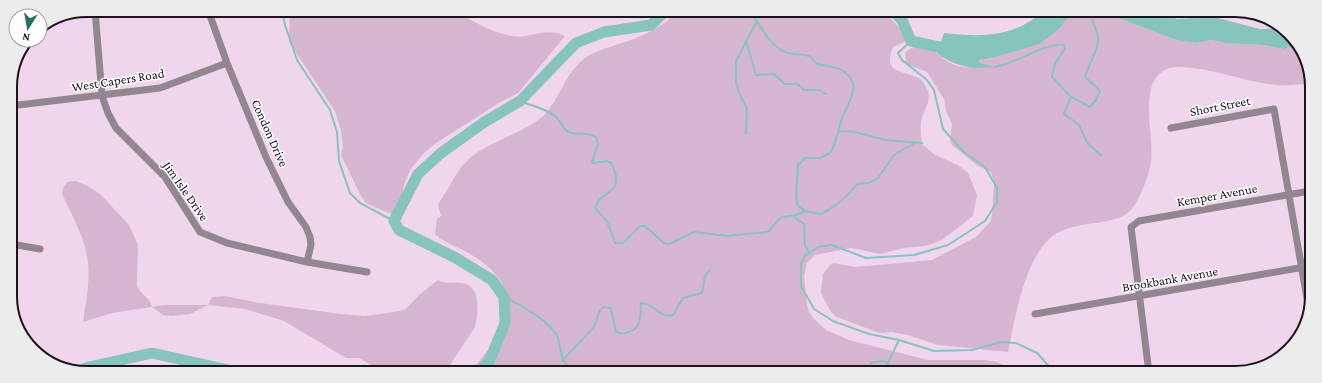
<svg xmlns="http://www.w3.org/2000/svg" width="1322" height="383" font-family="'Crimson Pro',serif">
	<rect width="100%" height="100%" fill="#f0d6ec"/>
	<path fill="#d6b5d0" d="M 290,10 L 455,11 C 473,21 492,33 512,36 C 531,39 545,26 565,36 L 518,93 L 499,103 L 436,143 L 423,154 L 410,170 L 404,185 L 398,217 L 370,205 L 365,202 L 360,194 L 341,155 L 343,147 L 341,131 L 335,111 L 289,42 Z
		M 679,11 L 884,12 L 907,35 L 906,41 L 893,47 C 882,74 903,70 918,78 C 922,79 924,84 926,87 C 934,99 923,110 921,122 C 920,129 921,137 922,144 L 935,155 L 958,165 L 968,173 L 977,195 L 973,216 L 942,240 L 926,246 L 904,248 L 880,254 L 851,248 L 815,255 L 807,263 L 804,276 L 807,305 L 809,312 L 815,320 L 826,330 L 849,340 L 928,360 L 984,360 L 997,362 L 1018,372 L 471,371 C 505,331 530,293 475,257 C 462,248 447,245 435,234 L 437,219 L 441,216 L 438,205 L 440,201 C 450,188 455,172 467,161 C 487,141 530,132 547,112 C 561,95 566,72 585,58 C 600,48 619,45 636,38 C 652,32 666,23 679,11 Z
		M 1073,12 L 1103,12 L 1176,40 L 1197,43 L 1211,40 L 1226,43 L 1263,45 L 1284,49 L 1297,44 L 1311,72 L 1311,83 C 1300,84 1288,86 1277,85 C 1251,84 1188,60 1167,69 C 1135,83 1157,140 1150,167 C 1147,180 1141,195 1134,206 C 1120,230 1074,216 1049,239 C 1024,263 1015,318 1008,352 L 938,345 L 908,335 L 891,332 L 879,333 L 837,317 L 831,312 L 821,293 L 823,274 L 830,265 L 834,263 L 855,267 L 932,260 L 976,237 L 990,222 L 992,216 L 994,184 L 991,172 L 978,166 L 952,145 L 950,140 L 952,124 L 946,111 L 944,99 L 927,72 L 906,64 L 905,53 C 927,32 938,62 959,66 C 970,68 982,66 993,67 L 980,63 L 979,60 L 993,58 L 1040,44 L 1058,30 Z
		M 76,181 L 88,186 L 100,194 L 129,225 L 138,245 L 137,285 C 140,295 150,297 152,307 L 163,305 L 208,305 L 212,297 L 225,296 L 260,303 L 341,314 L 365,316 L 394,312 L 406,309 L 419,295 L 438,280 C 446,285 457,281 466,284 C 481,289 478,315 475,327 L 446,371 L 382,371 L 359,358 L 346,358 L 284,321 L 245,309 L 208,305 L 190,314 L 171,316 L 163,315 L 152,307 L 112,313 L 83,322 C 86,303 90,282 88,263 C 86,239 72,216 62,194 L 63,188 L 67,182 Z"/>
	<path fill="#87c4bd" d="M 1041,12 L 1073,12 L 1058,30 L 1040,44 L 993,58 L 979,60 L 980,63 L 995,67 C 973,69 954,67 937,53 L 944,33 C 979,37 1015,38 1041,12 Z
		M 1103,12 L 1162,12 L 1177,19 L 1214,17 L 1260,29 L 1280,28 L 1293,36 L 1297,44 L 1284,49 L 1263,45 L 1226,43 L 1211,40 L 1197,43 L 1176,40 Z"/>
	<g fill="none" stroke-linecap="round" stroke-linejoin="round">
		<path stroke="#87c4bd" stroke-width="2" d="M 282,10 L 285,25 L 297,60 L 330,110 L 337,132 L 339,161 L 350,193 L 360,203 L 394,221
			M 750,11 C 759,24 770,46 785,52 C 793,55 802,54 810,56 C 812,58 814,62 816,63 C 824,67 835,65 843,71 C 864,84 848,102 842,118 C 838,130 837,142 830,153 L 820,158 L 805,158 L 798,165 L 796,198 L 798,206 L 805,211 L 821,214 C 835,207 848,197 857,184 L 869,183 L 878,178 L 894,155 L 916,142
			M 746,41 L 756,75 L 774,74 L 785,84 L 798,84 L 804,90 L 819,90 L 826,94
			M 911,41 L 898,53 L 902,60 L 927,80 L 934,90 L 943,129 L 965,153 L 985,167 L 997,188 L 997,202 L 985,221 L 948,245 L 914,255 L 866,258 L 832,245 L 818,247 L 805,256 L 801,264 L 801,286 L 814,309 L 833,321 L 869,334 L 899,340 L 934,351 L 972,350 L 1001,342 L 1016,343 L 1037,353 L 1054,372
			M 995,67 C 1018,63 1043,43 1064,45 L 1065,49 L 1055,63 L 1052,77 L 1071,97 L 1090,107 L 1096,100 L 1100,91 L 1085,77 C 1088,65 1098,52 1098,39 C 1098,30 1091,22 1091,12
			M 1071,97 L 1064,114 L 1079,125 L 1088,144 L 1101,155
			M 520,101 C 532,106 548,109 557,118 C 563,124 561,128 569,132 C 578,136 587,131 596,137 L 598,144 L 592,162 L 593,163 L 607,161 L 611,163 C 628,196 598,190 595,208 L 607,221 L 615,243 L 623,243 L 640,226 L 645,226 L 664,243 L 669,244 L 694,232 L 727,236 L 767,232 C 774,229 776,218 783,217 C 794,215 794,217 805,211
			M 839,131 L 855,132 L 885,140 L 922,143
			M 746,134 L 747,108 L 739,93 L 736,82 L 736,61 L 757,21
			M 794,217 L 804,224 L 805,246 L 810,253
			M 504,297 C 519,304 552,322 558,338 C 563,355 558,357 572,371
			M 562,361 L 594,327 L 600,310 L 604,307 L 611,308 L 616,332 C 620,334 624,334 629,332 C 642,327 640,316 641,303 C 654,303 660,319 673,315 L 683,298 L 702,293 C 705,284 702,276 710,270
			M 629,372 L 630,372
			M 866,372 L 871,363 L 882,361 L 888,363
			M 890,372 L 888,363 L 899,340"/>
		<path stroke="#87c4bd" stroke-width="11" d="M 894,12 L 902,20 L 911,41 L 953,50
			M 81,370 L 89,367 L 152,353 L 233,371
			M 479,371 L 489,362 L 505,323 L 504,297 L 492,280 L 456,258 L 399,230 L 394,221 L 418,174 L 441,153 L 483,123 L 520,101 L 576,43 L 604,32 L 651,25 L 665,11"/>
		<path stroke="#928790" stroke-width="7" d="M 95,10 L 102,96 L 108,113 L 116,128 L 165,177 L 200,232 L 227,243 L 307,262 L 367,272
			M 208,10 L 227,63 L 266,157 L 288,202 L 306,227 L 310,237 L 311,245 L 307,262
			M 10,106 L 160,88 L 227,63
			M 1171,128 L 1274,109 L 1309,310
			M 11,244 L 40,249
			M 1035,314 L 1310,266
			M 1149,373 L 1131,227 L 1139,221 L 1310,191"/>
	</g>
	<g text-anchor="middle" dominant-baseline="central" stroke-width="3" stroke-linejoin="round" paint-order="stroke">
		<g font-size="13" fill="#1c131b" stroke="#fff">
			<text transform="translate(118 80) rotate(-9)">West Capers Road</text>
			<text transform="translate(1220 106) rotate(-11)">Short Street</text>
			<text transform="translate(270 133) rotate(66)">Condon Drive</text>
			<text transform="translate(186 191) rotate(55)">Jim Isle Drive</text>
			<text transform="translate(1217 195) rotate(-10)">Kemper Avenue</text>
			<text transform="translate(1170 279) rotate(-10)">Brookbank Avenue</text>
		</g>
	</g>
	<path d="M0 0H1322V383H0ZM87 17H1235A70 70 0 0 1 1305 87V296A70 70 0 0 1 1235 366H87A70 70 0 0 1 17 296V87A70 70 0 0 1 87 17Z" fill="#edeced" fill-rule="evenodd"/>
	<path fill="none" stroke="#1c131b" stroke-width="2" d="M87 17H1235A70 70 0 0 1 1305 87V296A70 70 0 0 1 1235 366H87A70 70 0 0 1 17 296V87A70 70 0 0 1 87 17Z"/>
	<g transform="translate(28 28) rotate(191)"><circle r="19" fill="#ffffff" stroke="#a4a1a4"/>
	<path d="M0-3L7 15L0 10L-7 15Z" fill="#236d66"/>
	<text y="-6" font-size="11" font-weight="bold" text-anchor="middle" fill="#1c131b">N</text>
	</g>
</svg>
